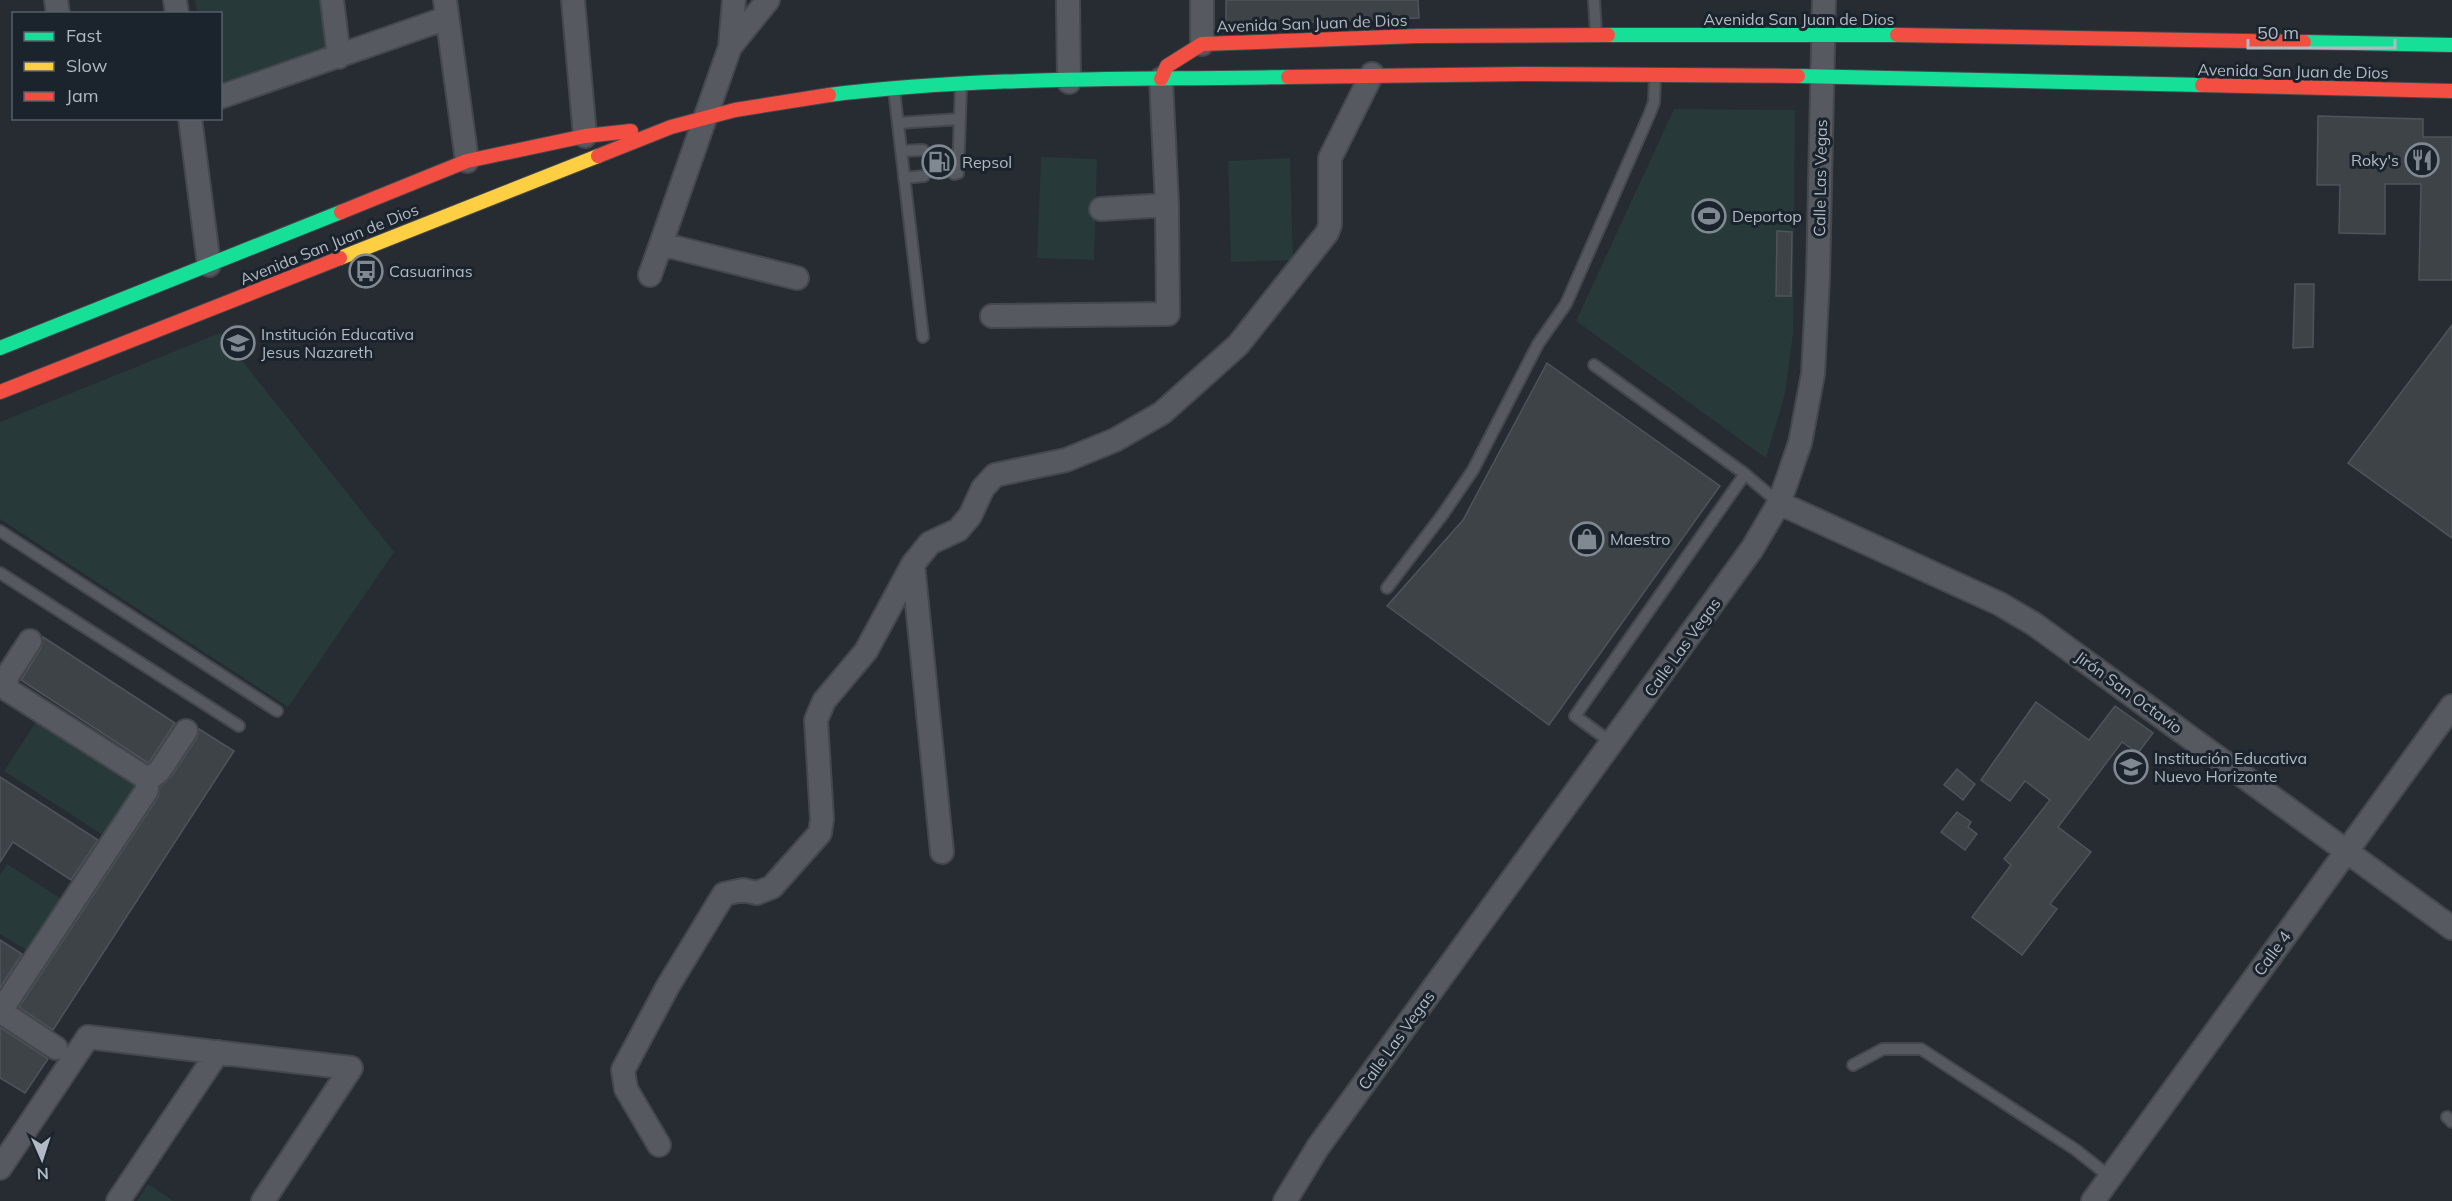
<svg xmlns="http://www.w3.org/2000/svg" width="2452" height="1201" font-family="Mulish,sans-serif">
	<rect width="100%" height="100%" fill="#262c32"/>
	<path fill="#273938" d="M 195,0 L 321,0 L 330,52 L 221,89 L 220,14 L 197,13 Z
		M 1674,109 L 1795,110 L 1793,333 L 1785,394 L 1766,458 L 1576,321 Z
		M 1041,157 L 1097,159 L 1094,260 L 1037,258 Z
		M 1290,158 L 1293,260 L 1231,262 L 1228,161 Z
		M 220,333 L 394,552 L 288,707 L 0,519 L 0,422 Z
		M 40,716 L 142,782 L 106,837 L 4,771 Z
		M 7,864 L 63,900 L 30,952 L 0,934 L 0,875 Z
		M 148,1184 L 173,1201 L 137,1201 Z"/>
	<path fill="#3e4348" stroke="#4e545a" stroke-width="1.5" d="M 1226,0 L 1418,0 L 1419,18 L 1226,25 Z
		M 2318,116 L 2423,119 L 2423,137 L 2452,137 L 2452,280 L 2419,280 L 2421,184 L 2385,184 L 2385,234 L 2339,233 L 2340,185 L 2317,185 Z
		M 1777,231 L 1792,232 L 1791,296 L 1776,296 Z
		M 2295,284 L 2314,284 L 2313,347 L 2293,348 Z
		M 2452,325 L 2452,538 L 2348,463 Z
		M 1547,363 L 1720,486 L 1549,725 L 1387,606 L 1463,520 Z
		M 43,637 L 175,723 L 150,761 L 148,763 L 21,680 L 41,648 Z
		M 2036,702 L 2089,740 L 2115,706 L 2153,733 L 2138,753 L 2122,742 L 2058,827 L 2091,852 L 2050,904 L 2057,909 L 2022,955 L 1972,917 L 2011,865 L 2004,859 L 2050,800 L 2025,781 L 2010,801 L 1981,780 Z
		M 199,729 L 234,751 L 53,1030 L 19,1007 L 158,797 L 160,787 L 171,777 L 197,738 Z
		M 1957,769 L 1975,784 L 1963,800 L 1944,785 Z
		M 0,777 L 98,840 L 71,880 L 13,842 L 0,862 Z
		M 1957,812 L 1971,822 L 1968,827 L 1977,834 L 1965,850 L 1941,832 Z
		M 0,940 L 22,954 L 0,988 Z
		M 0,1027 L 48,1059 L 25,1093 L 0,1078 Z"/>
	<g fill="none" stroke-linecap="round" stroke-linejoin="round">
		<defs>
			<path id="lane" d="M 1594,0 L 1596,32
				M 894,90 L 923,337
				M 898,123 L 960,119
				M 901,151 L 923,150
				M 954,174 L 958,173 L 961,86
				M 904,178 L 924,176
				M 1594,365 L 1745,474 L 1779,503
				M 0,531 L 277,711
				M 0,573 L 239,726
				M 1387,588 L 1443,514 L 1473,470 L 1538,344 L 1566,304 L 1650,113 L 1654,102 L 1655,77
				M 1612,743 L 1575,716 L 1745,474
				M 1853,1065 L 1883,1049 L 1921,1049 L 2076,1150 L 2110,1177
				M 2447,1117 L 2452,1122"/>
			<path id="street" d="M 56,0 L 58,14
				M 175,0 L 177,14
				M 332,0 L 339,57
				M 445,0 L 467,161
				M 573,0 L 585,136
				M 1068,0 L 1069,82
				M 1202,0 L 1202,44
				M 730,47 L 768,0
				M 220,97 L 447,18
				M 190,118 L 209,265
				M 1101,209 L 1167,205
				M 661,244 L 797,278
				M 650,275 L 730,47 L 734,0
				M 992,316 L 1168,314 L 1167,205 L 1161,79
				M 1779,503 L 2000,604 L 2034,624 L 2452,928
				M 913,564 L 942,852
				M 147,781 L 160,770 L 186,731
				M 0,1011 L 56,1048
				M 0,1012 L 147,790 L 147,781 L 143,776 L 8,690 L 6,678 L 30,641
				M 659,1145 L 626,1089 L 623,1070 L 668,986 L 724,894 L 743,890 L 757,893 L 772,887 L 820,833 L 822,819 L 816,720 L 824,701 L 866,651 L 913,564 L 930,543 L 958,530 L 970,516 L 983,488 L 995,475 L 1066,460 L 1115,440 L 1162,413 L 1238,345 L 1327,233 L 1330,225 L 1330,158 L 1372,74
				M 0,1168 L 88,1037 L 351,1068 L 263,1201
				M 118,1201 L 218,1052
				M 1285,1201 L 1318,1147 L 1752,549 L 1779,503 L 1789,475 L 1800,443 L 1813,374 L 1818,277 L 1824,0
				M 2093,1201 L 2452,706"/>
			<path id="fast" d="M 1608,35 L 1897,35
				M 2304,42 L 2452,45
				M 1798,76 L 2202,85
				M 829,95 C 981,76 1135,80 1288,77
				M 0,348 L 341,212"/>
			<path id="slow" d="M 340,258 L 598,156"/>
			<path id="jam" d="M 1897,35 L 2304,42
				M 1288,77 L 1524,74 L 1798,76
				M 1161,79 L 1167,66 L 1202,44 L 1417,36 L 1608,35
				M 2202,85 L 2452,91
				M 598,156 L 671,127 L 735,110 L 829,95
				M 341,212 L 467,161 L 585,136 L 631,131
				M 0,392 L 340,258"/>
		</defs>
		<use href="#lane" stroke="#44484d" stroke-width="14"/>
		<use href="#street" stroke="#44484d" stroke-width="26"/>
		<use href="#fast" stroke="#44484d" stroke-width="16"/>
		<use href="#slow" stroke="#44484d" stroke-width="16"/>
		<use href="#jam" stroke="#44484d" stroke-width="16"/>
		<use href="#lane" stroke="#565a60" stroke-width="10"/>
		<use href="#street" stroke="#565a60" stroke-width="22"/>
		<use href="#fast" stroke="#16e098" stroke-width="14"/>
		<use href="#slow" stroke="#ffcf43" stroke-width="14"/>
		<use href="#jam" stroke="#f24e42" stroke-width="14"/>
	</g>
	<defs>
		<symbol id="restaurant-ring" viewBox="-11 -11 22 22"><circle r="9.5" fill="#1b232c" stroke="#808891" stroke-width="1.5"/><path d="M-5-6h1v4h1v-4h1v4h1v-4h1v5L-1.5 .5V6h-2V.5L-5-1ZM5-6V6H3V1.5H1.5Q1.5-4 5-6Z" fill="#808891"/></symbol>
		<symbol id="fuel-ring" viewBox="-11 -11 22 22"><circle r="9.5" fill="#1b232c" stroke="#808891" stroke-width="1.5"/><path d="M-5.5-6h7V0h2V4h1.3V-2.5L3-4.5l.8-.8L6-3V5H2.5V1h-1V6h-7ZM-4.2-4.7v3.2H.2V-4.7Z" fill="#808891"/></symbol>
		<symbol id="stadium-ring" viewBox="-11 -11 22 22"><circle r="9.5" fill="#1b232c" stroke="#808891" stroke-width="1.5"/><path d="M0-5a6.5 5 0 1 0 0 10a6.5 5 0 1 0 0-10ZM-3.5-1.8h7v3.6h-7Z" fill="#808891"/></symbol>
		<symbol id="bus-ring" viewBox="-11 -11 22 22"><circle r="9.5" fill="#1b232c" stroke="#808891" stroke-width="1.5"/><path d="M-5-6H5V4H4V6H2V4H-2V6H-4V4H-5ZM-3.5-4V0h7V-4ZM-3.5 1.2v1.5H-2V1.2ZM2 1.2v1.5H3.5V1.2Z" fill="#808891"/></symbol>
		<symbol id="school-ring" viewBox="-11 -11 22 22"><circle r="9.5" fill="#1b232c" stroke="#808891" stroke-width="1.5"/><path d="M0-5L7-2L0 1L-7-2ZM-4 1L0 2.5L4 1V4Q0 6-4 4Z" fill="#808891"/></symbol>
		<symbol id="shop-ring" viewBox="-11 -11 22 22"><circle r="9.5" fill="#1b232c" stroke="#808891" stroke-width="1.5"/><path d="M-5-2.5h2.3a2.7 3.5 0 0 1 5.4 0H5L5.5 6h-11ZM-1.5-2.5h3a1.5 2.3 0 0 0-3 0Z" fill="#808891"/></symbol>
	</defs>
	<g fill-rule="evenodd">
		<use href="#restaurant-ring" x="2403" y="141" width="38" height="38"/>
		<use href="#fuel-ring" x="920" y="143" width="38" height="38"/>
		<use href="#stadium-ring" x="1690" y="197" width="38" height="38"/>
		<use href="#bus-ring" x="347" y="252" width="38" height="38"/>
		<use href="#school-ring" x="219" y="324" width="38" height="38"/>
		<use href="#shop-ring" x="1568" y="520" width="38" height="38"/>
		<use href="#school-ring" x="2112" y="748" width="38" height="38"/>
	</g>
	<g text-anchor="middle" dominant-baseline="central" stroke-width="6" stroke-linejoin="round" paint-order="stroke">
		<g font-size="16" fill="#b0b9c4" stroke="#1b232c">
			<text x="1799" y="19">Avenida San Juan de Dios</text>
			<text transform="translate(1312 23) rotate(-2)">Avenida San Juan de Dios</text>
			<text transform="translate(2293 71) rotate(1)">Avenida San Juan de Dios</text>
			<text transform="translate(1820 178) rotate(-89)">Calle Las Vegas</text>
			<text transform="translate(329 244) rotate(-22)">Avenida San Juan de Dios</text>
			<text transform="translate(1682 647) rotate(-54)">Calle Las Vegas</text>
			<text transform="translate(2129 692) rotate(36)">Jirón San Octavio</text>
			<text transform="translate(2272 953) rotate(-54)">Calle 4</text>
			<text transform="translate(1396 1040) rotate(-54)">Calle Las Vegas</text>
		</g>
		<g font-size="16" fill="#b0b9c4" stroke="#1b232c" text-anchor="start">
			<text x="2399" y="160" text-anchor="end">Roky's</text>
			<text x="962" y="162">Repsol</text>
			<text x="1732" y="216">Deportop</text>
			<text x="389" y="271">Casuarinas</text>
			<text x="261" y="334">Institución Educativa<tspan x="261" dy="18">Jesus Nazareth</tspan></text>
			<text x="1610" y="539">Maestro</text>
			<text x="2154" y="758">Institución Educativa<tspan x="2154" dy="18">Nuevo Horizonte</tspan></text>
		</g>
	</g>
	<rect x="12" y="12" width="210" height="108" fill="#1b232c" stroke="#575f69" stroke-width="1.5"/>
	<rect x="24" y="32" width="30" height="9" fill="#16e098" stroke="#575f69" stroke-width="1.5"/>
	<text x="66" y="42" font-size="18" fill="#b0b9c4">Fast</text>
	<rect x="24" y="62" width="30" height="9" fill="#ffcf43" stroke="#575f69" stroke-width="1.5"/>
	<text x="66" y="72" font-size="18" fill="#b0b9c4">Slow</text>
	<rect x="24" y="92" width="30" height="9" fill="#f24e42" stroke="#575f69" stroke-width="1.5"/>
	<text x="66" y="102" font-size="18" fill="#b0b9c4">Jam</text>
	<g transform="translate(42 1159) rotate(177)" stroke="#1b232c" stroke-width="4.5" paint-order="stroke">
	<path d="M0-4.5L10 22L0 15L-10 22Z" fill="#b0b9c4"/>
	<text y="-9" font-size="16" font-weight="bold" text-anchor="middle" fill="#b0b9c4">N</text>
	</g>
	<path d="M2248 39v9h147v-9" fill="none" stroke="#b0b9c4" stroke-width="3"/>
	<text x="2257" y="39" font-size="18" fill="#b0b9c4" stroke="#1b232c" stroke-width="4.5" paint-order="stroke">50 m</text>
</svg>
